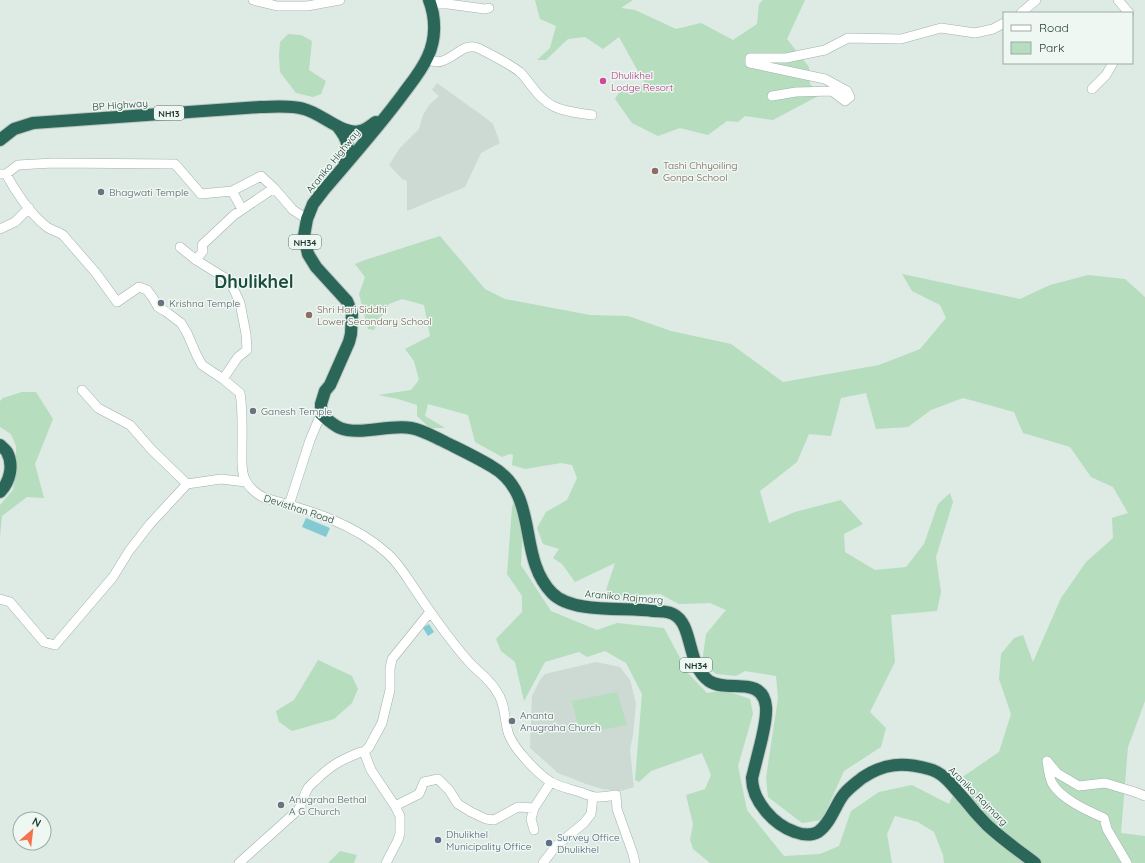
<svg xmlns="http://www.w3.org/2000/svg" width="1145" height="863" font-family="Quicksand,sans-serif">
	<rect width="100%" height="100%" fill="#deeae4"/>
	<path fill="#ccdad3" d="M 437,83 L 483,116 L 493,124 L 500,143 L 481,153 L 465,187 L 407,211 L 407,181 L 402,179 L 389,165 L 400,148 L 419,129 L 423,115 L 430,104 L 439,96 L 432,90 Z
		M 596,662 L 620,667 L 630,680 L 636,703 L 633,735 L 630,750 L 634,787 L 621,791 L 602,789 L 586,784 L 558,773 L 530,748 L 532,696 L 540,680 L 545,674 Z"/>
	<path fill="#b5ddbe" d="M 535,0 L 633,0 L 621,8 L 635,10 L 676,29 L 701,23 L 733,40 L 757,24 L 759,4 L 763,0 L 805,0 L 787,39 L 809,67 L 810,84 L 820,95 L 773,120 L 745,116 L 738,122 L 727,121 L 708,135 L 680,128 L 658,136 L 632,123 L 615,99 L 622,87 L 630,93 L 645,84 L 619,37 L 603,49 L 585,37 L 568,39 L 546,60 L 537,60 L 550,48 L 556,26 L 540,19 Z
		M 288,34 L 301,35 L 312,41 L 309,70 L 326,81 L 321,94 L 313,97 L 296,93 L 280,72 L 279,55 L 280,42 Z
		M 440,236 L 485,289 L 505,299 L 590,315 L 628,316 L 671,331 L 731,344 L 783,382 L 879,365 L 920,349 L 946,318 L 940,305 L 912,291 L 902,274 L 1020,299 L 1050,285 L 1088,275 L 1125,279 L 1145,297 L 1145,701 L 1128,747 L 1121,833 L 1145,836 L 1145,863 L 944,863 L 943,855 L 934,832 L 918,822 L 895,816 L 887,834 L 892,863 L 710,863 L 693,849 L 690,840 L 693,824 L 686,795 L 705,789 L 711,775 L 702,753 L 651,771 L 639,782 L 635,780 L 642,694 L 626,663 L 605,651 L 587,657 L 579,652 L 545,662 L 524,701 L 515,662 L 501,651 L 496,639 L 522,612 L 522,596 L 507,574 L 512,508 L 514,498 L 523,526 L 521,565 L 551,611 L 597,630 L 617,623 L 664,628 L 688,673 L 707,693 L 724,690 L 750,699 L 753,714 L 738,766 L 747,810 L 784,856 L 820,854 L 839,846 L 851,811 L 879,792 L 912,785 L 949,804 L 961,778 L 999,752 L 1011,714 L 999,679 L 1001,654 L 1014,638 L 1023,635 L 1033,662 L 1061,598 L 1086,562 L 1113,538 L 1112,518 L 1128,513 L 1113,487 L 1091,477 L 1070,447 L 1023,433 L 1014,412 L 963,398 L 931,410 L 908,427 L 876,429 L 866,393 L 841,398 L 831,436 L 809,434 L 797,462 L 760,491 L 769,523 L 795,512 L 841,500 L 863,524 L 844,534 L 845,552 L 875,570 L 906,567 L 924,544 L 938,504 L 950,493 L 953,502 L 936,557 L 941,592 L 937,611 L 891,615 L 895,662 L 870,712 L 886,728 L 881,747 L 844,771 L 822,820 L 802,823 L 768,797 L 766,778 L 778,698 L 776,676 L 745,671 L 736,676 L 716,674 L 702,663 L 706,634 L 726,610 L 710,603 L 679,604 L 660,594 L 618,596 L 606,590 L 615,563 L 575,582 L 562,564 L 553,558 L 559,549 L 543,544 L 537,528 L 546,512 L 567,500 L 577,478 L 572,465 L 561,463 L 525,469 L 512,465 L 513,455 L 510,454 L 502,457 L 475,442 L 468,415 L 428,404 L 425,416 L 445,428 L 430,428 L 417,416 L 417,405 L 398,399 L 378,395 L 411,390 L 419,380 L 414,361 L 405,349 L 430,336 L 424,305 L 402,299 L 389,304 L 374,330 L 368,329 L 359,294 L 365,277 L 355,264 L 362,261 Z
		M 22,392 L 36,392 L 53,419 L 35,464 L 44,498 L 27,497 L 2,516 L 0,537 L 0,505 L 13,490 L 16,473 L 16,446 L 11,434 L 0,427 L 0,401 L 3,398 Z
		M 318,660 L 352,676 L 358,689 L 352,703 L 334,719 L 292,731 L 279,722 L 276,711 L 294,700 Z
		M 617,692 L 627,725 L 580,734 L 572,701 Z
		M 340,851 L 357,855 L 354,863 L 328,863 Z"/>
	<path fill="#83cad2" d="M 306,518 L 330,528 L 326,537 L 302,527 Z
		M 429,624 L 434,632 L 428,636 L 423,628 Z"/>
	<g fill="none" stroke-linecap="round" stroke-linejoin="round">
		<defs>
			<path id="minor" d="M 253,0 L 277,6 L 307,6 L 340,0
				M 1118,0 L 1129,13
				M 430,4 L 448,4 L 485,9 L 489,8
				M 1021,13 L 1036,0
				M 427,59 C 432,61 437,63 442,61 C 454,58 465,42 478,48 C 488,53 513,66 521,73 C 531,84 539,99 553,106 C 564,112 579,113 592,115
				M 1092,89 L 1106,75 L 1113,63
				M 772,96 L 796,92 L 832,91 L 845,101 L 850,97 L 847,91 L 825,79 L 750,63 L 750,58 L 786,58 L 825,50 L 848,38 L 901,39 L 941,28 L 975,33 L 993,29 L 1004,23
				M 1,174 L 6,174 L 18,165 L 53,163 L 175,164 L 201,194 L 232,191 L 261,176 L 274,188 L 293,210 L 307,219
				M 6,174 C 15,191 31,215 47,227 C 52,231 58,231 63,235 L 96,273 L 117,302 L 139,287 L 147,290 L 153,298 L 158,307 L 165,311 L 181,323 L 187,333 L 197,356 L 202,365 L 223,379 L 240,393 C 243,411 242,430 242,449 C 242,458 241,468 244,477 C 247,486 256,494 265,498 C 309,510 354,523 388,554 C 399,564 406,576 414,588 C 426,606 438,623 451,640 C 458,649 465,658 472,665 C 481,674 491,681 497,692 C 506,704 504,722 509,735 C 515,750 538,774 551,782 C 560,787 570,789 580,792 C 585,794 592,797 597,797 C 603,797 610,796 616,795 L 617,809 L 633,854 L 635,863
				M 232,191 L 242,209
				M 0,229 L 15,222 L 29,208
				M 180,247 L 196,260 L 230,281 L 240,303 L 246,334 L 247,350 L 238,357 L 223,379
				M 196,260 L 203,251 L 202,245 L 234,215 L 274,188
				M 82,390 L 98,408 L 130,425 L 151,449 L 187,484
				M 289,505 L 310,440 L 321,414
				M 0,599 L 10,602 L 44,642 L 55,645 L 113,577 L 129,551 L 150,524 L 187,484 L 221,479 L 246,482
				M 395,806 L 419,794 L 424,782 L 438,779 L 449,790 L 458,804 L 471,812 L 486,819 L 494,820 L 518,807 L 534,808 L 551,782
				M 534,808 L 531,819 L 534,830
				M 239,863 L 298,810 C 303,803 303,796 308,788 C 310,785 314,782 317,779 C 331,765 343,759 361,752 L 364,752
				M 386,863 L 398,840 L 400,833 L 400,816 L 395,806 L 371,770 L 364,752 L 369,747 L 382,723 L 390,690 L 390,669 L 392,659 L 430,612
				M 543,863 L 556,846 L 584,823 L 591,814 L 593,797
				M 1127,863 L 1107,829 L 1104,818 C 1088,811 1061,799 1052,783 C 1049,777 1048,768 1047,761 L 1057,773 L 1079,786 L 1105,783 L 1135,792 L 1145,796"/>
			<path id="highway" d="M 429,0 C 436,18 436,39 428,56 C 422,70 412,82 403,94 C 378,128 350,159 323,191 L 313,204 L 307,219 L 304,236 L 308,254 L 316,267 L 347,301 L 352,313 L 351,334 L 349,342 L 330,385 L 325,391 L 321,404 L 321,414 C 327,419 333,425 340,428 C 360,436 389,424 411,428 C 423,430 434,437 445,442 C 461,450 476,457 491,466 C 541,494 516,556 552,593 C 572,614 626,607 653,611 C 660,611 667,611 673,614 C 694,624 686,665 709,681 C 719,688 736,685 748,687 C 775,691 765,724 761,742 C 758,754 755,766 752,778 C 752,801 774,825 795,832 C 803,835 811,836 818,832 C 831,823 835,805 844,794 C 849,788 856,783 862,778 C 884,763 903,762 929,769 C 945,773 954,788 965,800 C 972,809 979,817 987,825 C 1002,839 1019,851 1035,863
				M 338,127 C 349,141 349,146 345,163
				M 0,140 L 14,129 L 33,123 L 260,107 C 275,107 290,105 304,109 C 321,113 344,136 360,131 C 366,130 371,125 376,122
				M 0,445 C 2,447 5,449 7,452 C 14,465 10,482 0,492"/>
		</defs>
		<use href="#minor" stroke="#a1b2ab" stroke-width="10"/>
		<use href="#highway" stroke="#bcc4c2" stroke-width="14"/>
		<use href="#minor" stroke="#fff" stroke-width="9"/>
		<use href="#highway" stroke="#2a6758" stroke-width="12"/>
	</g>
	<circle fill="#d1479c" stroke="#eef7f2" stroke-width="1.5" cx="603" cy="81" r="4"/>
	<g fill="#8d6e63" stroke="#eef7f2" stroke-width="1.5">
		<circle cx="655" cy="171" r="4"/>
		<circle cx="309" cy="315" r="4"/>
	</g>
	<g fill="#6b7280" stroke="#eef7f2" stroke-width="1.5">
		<circle cx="101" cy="192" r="4"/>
		<circle cx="161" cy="303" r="4"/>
		<circle cx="253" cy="411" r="4"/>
		<circle cx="512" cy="721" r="4"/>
		<circle cx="281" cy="805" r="4"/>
	</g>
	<g fill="#5c6f8a" stroke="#eef7f2" stroke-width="1.5">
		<circle cx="438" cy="840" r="4"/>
		<circle cx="549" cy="843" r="4"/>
	</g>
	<g text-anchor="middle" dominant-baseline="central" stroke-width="3" stroke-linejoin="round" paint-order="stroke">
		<g fill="#eef7f2" stroke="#5d736c" stroke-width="1">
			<rect x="154" y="106" width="30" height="14" rx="3"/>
			<rect x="289" y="235" width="32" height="14" rx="3"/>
			<rect x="680" y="658" width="32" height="14" rx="3"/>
		</g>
		<g font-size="9" font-weight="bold" fill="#1f3a32">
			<text x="169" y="113">NH13</text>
			<text x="305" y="242">NH34</text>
			<text x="696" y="665">NH34</text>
		</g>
		<g font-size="10" fill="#b23c85" stroke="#eef7f2" text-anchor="start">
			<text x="611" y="75">Dhulikhel<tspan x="611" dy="12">Lodge Resort</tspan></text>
		</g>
		<g font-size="10" fill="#1f3a32" stroke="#eef7f2">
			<text transform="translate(120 105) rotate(-4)">BP Highway</text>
			<text transform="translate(333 161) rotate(-51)">Araniko Highway</text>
			<text transform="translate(299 509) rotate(18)">Devisthan Road</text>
			<text transform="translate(624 597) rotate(5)">Araniko Rajmarg</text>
			<text transform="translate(978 796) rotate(45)">Araniko Rajmarg</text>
		</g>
		<g font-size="10" fill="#785e54" stroke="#eef7f2" text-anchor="start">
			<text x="663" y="165">Tashi Chhyoiling<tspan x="663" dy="12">Gonpa School</tspan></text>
			<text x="317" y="309">Shri Hari Siddhi<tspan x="317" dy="12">Lower Secondary School</tspan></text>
		</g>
		<g font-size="10" fill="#5b616d" stroke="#eef7f2" text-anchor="start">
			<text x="109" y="192">Bhagwati Temple</text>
			<text x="169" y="303">Krishna Temple</text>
			<text x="261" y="411">Ganesh Temple</text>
			<text x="520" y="715">Ananta<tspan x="520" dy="12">Anugraha Church</tspan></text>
			<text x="289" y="799">Anugraha Bethal<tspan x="289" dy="12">A G Church</tspan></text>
		</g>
		<g font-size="10" fill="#4e5e75" stroke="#eef7f2" text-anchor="start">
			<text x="446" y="834">Dhulikhel<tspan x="446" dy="12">Municipality Office</tspan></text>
			<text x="557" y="837">Survey Office<tspan x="557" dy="12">Dhulikhel</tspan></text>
		</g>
		<g font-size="18" font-weight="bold" fill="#1a4d3e" stroke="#eef7f2">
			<text x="254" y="281">Dhulikhel</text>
		</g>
	</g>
	<rect x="1003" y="12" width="130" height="52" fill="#eef7f2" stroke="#9baba5"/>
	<rect x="1011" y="25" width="20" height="6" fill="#ffffff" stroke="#9baba5"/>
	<text x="1039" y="32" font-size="12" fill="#1f3a32">Road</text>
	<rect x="1011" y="42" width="20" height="12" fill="#b5ddbe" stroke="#9baba5"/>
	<text x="1039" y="52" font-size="12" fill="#1f3a32">Park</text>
	<g transform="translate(32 831) rotate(28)"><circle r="19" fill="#eef7f2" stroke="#9baba5"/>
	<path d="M0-3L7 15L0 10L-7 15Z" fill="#f7714f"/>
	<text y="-6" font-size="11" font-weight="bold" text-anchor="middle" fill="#1f3a32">N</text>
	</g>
</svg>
